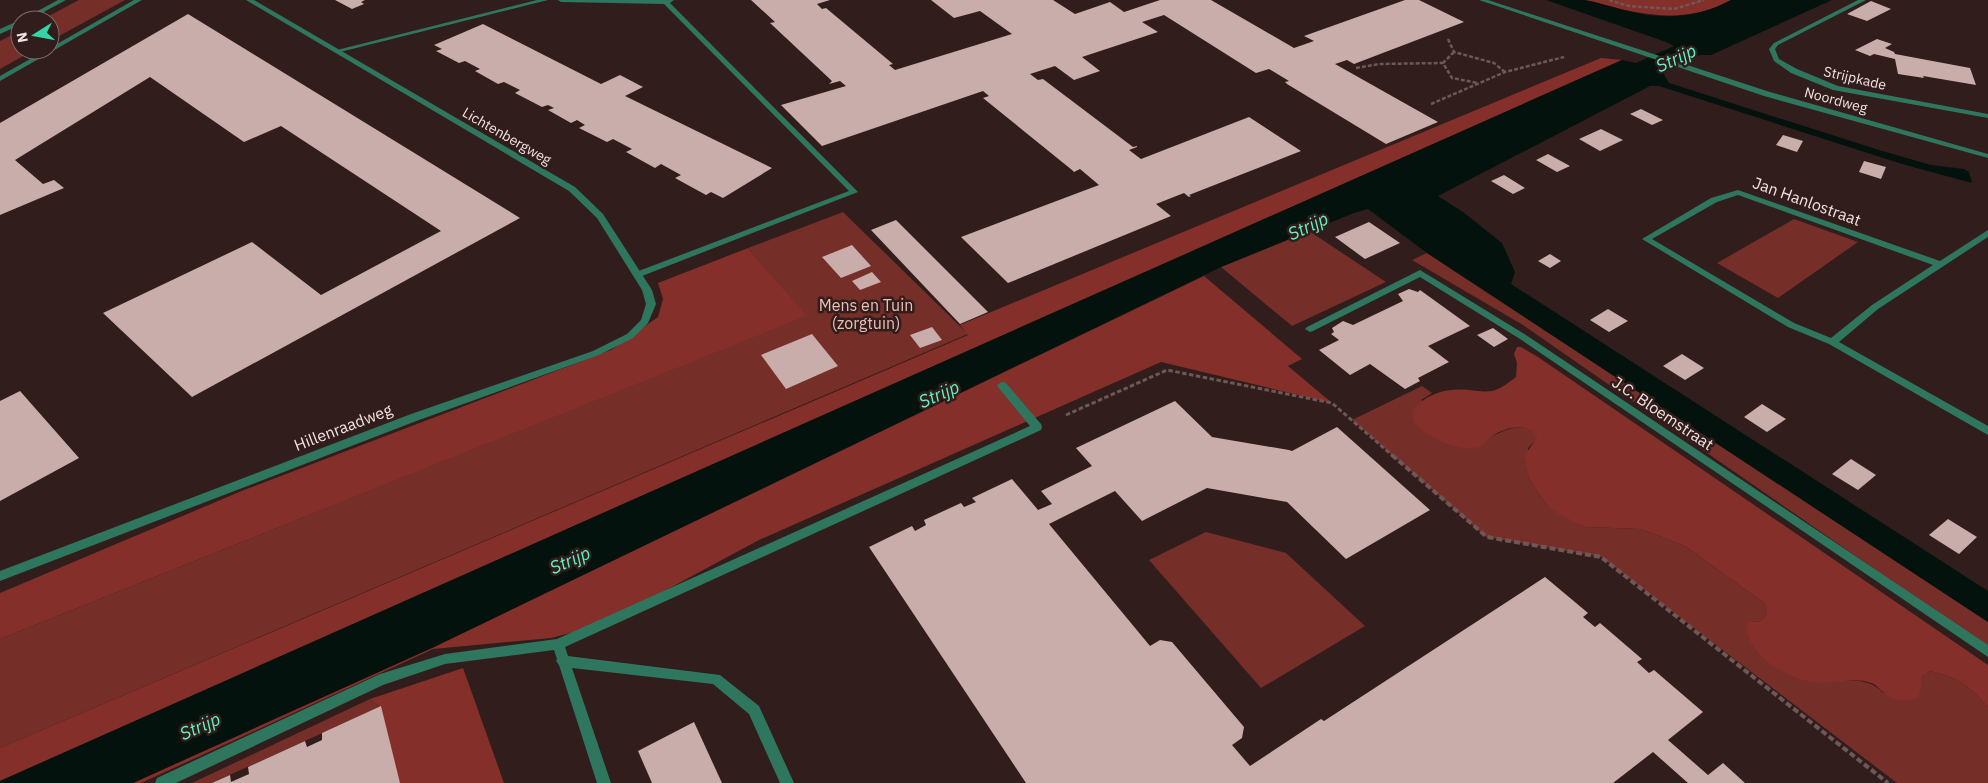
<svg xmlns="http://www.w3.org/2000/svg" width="1988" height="783" font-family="'IBM Plex Sans',sans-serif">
	<rect width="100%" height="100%" fill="#311d1b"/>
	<path fill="#762e28" d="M 79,0 L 125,0 L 50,41 L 50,20 L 41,20 Z
		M 20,31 L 20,50 L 34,50 L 0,69 L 0,41 Z
		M 843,212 L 968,334 L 0,748 L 0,639 L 806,316 L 748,248 Z
		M 1794,219 L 1858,242 L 1778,298 L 1717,263 Z
		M 1309,231 L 1386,282 L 1292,326 L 1221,267 Z
		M 1427,253 L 1988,622 L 1988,648 L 1523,325 L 1412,260 Z
		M 1422,386 L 1432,393 L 1421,400 L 1486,439 C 1501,432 1528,417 1538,438 L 1528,448 L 1530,480 L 1547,505 L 1586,527 L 1641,529 L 1685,546 L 1764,603 L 1767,614 L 1759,622 L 1751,621 L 1821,683 C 1841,680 1869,676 1883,693 L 1921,689 L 1921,677 L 1930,671 C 1957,677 1970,686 1988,707 L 1988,783 L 1897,783 L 1601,557 L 1486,537 L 1352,420 Z
		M 1206,532 L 1286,553 L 1365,626 L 1261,688 L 1149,560 Z
		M 370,699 L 380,707 L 212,783 L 192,783 Z"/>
	<path fill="#842f29" d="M 1584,0 L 1731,0 C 1681,27 1636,13 1584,0 Z
		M 1601,58 L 1622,60 L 0,781 L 0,748 L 968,335 L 960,325 Z
		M 748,248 L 807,316 L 0,639 L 0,593 L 244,490 L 611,350 L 658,317 L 663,299 L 658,283 Z
		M 1204,276 L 1302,359 L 1288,366 L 1332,403 L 1161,362 L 759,540 L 601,625 L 551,638 L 433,649 L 141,783 L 133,783 L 434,647 Z
		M 1517,347 L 1521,347 L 1538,357 L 1988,665 L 1988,707 C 1970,686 1957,677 1930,671 L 1921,677 L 1921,689 L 1918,698 C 1906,702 1893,702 1883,692 C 1879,689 1876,684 1871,683 C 1855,677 1837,683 1821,683 C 1791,682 1747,657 1746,624 L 1751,621 L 1759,622 L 1767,614 L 1764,603 L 1685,546 L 1641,529 L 1586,527 L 1562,516 L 1547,505 L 1538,492 L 1530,480 L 1524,456 L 1537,438 C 1529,417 1490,431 1483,446 C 1458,454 1431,439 1413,422 L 1413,410 C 1427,393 1447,388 1469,390 C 1477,391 1484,392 1492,391 C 1501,389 1509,382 1516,377 L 1517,363 L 1514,354 Z
		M 463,668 L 504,783 L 399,783 L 380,707 L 370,699 Z"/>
	<path fill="#04120d" d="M 1546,0 C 1559,0 1573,0 1585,0 C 1603,3 1620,10 1638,13 C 1670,20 1702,16 1731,0 L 1832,0 L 1711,55 L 1700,55 L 1662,71 L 1669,83 L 1879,150 L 1931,165 L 1964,169 L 1969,172 L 1972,183 L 1902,164 L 1659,86 L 1650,86 L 1438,196 L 1463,212 L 1502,243 L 1515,272 L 1511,284 L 1988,591 L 1988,622 L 1427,253 L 1368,209 L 1354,213 L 1221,267 L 434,647 L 133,783 L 0,783 L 0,781 L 1622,60 L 1636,63 L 1674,46 L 1666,42 Z"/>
	<path fill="#c8adaa" d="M 335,0 L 365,0 L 361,2 L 364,4 L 352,9 Z
		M 751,0 L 830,0 L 817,4 L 822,9 L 826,8 L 893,64 L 889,65 L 895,70 L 1012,34 L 980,11 L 954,18 L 931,0 L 1053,0 L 1075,14 L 1110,2 L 1124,12 L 1160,0 L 1211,0 L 1294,48 L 1314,41 L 1304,36 L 1405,0 L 1419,0 L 1464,22 L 1354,64 L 1347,60 L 1335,64 L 1438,122 L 1386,144 L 1287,84 L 1285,82 L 1289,81 L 1269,69 L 1256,73 L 1164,15 L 1142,22 L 1158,32 L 1082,57 L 1100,71 L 1074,80 L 1055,66 L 1030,74 L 1038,80 L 1043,79 L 1133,147 L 1137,146 L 1137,147 L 1129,150 L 1141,159 L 1249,117 L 1301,151 L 1189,195 L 1191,196 L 1189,197 L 1184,193 L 1156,204 L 1171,216 L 1008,283 L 961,237 L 1099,185 L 1080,169 L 1074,172 L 1072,170 L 983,98 L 989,96 L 983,91 L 822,146 L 781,105 L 846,86 L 840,81 L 829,84 L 832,81 L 770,23 L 775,22 Z
		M 1871,1 L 1891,9 L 1867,21 L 1847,14 Z
		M 188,14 L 333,103 L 520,218 L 192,397 L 103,313 L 252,242 L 321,295 L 441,231 L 281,126 L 244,142 L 150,77 L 15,160 L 43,184 L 54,180 L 64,188 L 0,215 L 0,123 Z
		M 483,24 L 601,84 L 620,75 L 643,87 L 625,96 L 772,168 L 723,198 L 711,192 L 706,195 L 675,178 L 681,175 L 661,164 L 655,168 L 626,152 L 632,149 L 613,139 L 607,142 L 579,128 L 585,125 L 577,120 L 571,123 L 548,110 L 554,108 L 548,105 L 542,107 L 515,93 L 520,90 L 504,82 L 498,84 L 475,71 L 480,69 L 465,61 L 459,63 L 436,51 L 442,49 L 434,45 Z
		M 1877,39 L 1892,44 L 1885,48 L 1894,52 L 1895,54 L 1970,68 L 1976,85 L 1923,76 L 1924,78 L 1898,74 L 1895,59 L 1874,54 L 1870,56 L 1855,50 Z
		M 1641,109 L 1663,120 L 1652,125 L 1630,114 Z
		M 1601,129 L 1623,140 L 1600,151 L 1579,139 Z
		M 1783,135 L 1803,141 L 1797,152 L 1776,145 Z
		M 1548,154 L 1570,166 L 1557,172 L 1536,160 Z
		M 1864,161 L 1886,167 L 1881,179 L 1859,172 Z
		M 1504,175 L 1525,188 L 1513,194 L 1491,181 Z
		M 896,220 L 988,312 L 960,324 L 871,230 Z
		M 1369,222 L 1400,243 L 1365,259 L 1335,237 Z
		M 852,245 L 871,266 L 841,278 L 822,257 Z
		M 1550,254 L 1561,261 L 1550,268 L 1538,261 Z
		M 872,272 L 881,282 L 860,290 L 852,281 Z
		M 1409,289 L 1418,292 L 1420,290 L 1470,326 L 1428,346 L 1449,362 L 1418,378 L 1420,381 L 1405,389 L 1370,364 L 1350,375 L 1319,350 L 1339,340 L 1331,334 L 1334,332 L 1332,328 L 1343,321 L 1353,325 L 1403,301 L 1398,294 Z
		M 1608,309 L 1628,321 L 1609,332 L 1590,320 Z
		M 932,327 L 942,340 L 920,348 L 910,335 Z
		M 1493,328 L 1508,339 L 1494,347 L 1477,335 Z
		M 812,334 L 838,366 L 786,389 L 761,355 Z
		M 1682,354 L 1704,368 L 1685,380 L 1663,366 Z
		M 20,391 L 79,458 L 0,501 L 0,401 Z
		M 1175,401 L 1212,437 L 1289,450 L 1292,451 L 1337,427 L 1430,510 L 1346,559 L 1287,502 L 1207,488 L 1142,521 L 1115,491 L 1049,524 L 1150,646 L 1160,640 L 1172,642 L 1244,727 L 1242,738 L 1232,745 L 1250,766 L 1321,719 L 1324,721 L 1545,577 L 1588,613 L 1583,617 L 1595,627 L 1600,623 L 1642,659 L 1637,662 L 1649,673 L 1654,670 L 1703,712 L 1668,740 L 1708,775 L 1723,763 L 1745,783 L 1688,783 L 1653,752 L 1613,783 L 1026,783 L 869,547 L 912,526 L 915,531 L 926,525 L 924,520 L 961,503 L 964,507 L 976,502 L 972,498 L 1012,479 L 1038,510 L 1052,504 L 1041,491 L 1092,466 L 1076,448 Z
		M 1762,404 L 1786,419 L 1767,432 L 1744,417 Z
		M 1851,459 L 1876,475 L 1858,490 L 1832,474 Z
		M 1948,519 L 1977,537 L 1959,554 L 1929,535 Z
		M 381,706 L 400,783 L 212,783 L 230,775 L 231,782 L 249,774 L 248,767 L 305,741 L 307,747 L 322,740 L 322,733 Z
		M 694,722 L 722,783 L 652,783 L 638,751 Z"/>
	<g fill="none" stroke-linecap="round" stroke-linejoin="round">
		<path stroke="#6c5957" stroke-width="2.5" stroke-dasharray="4 2" stroke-linecap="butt" d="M 1609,0 L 1629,6 L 1674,9 L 1704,0
			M 1448,39 L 1454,52 L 1494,63 L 1505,72
			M 1454,52 L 1443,63 L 1452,78 L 1478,83
			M 1356,68 L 1379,64 L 1443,63
			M 1431,104 L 1505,72 L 1564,57"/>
		<path stroke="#6c5957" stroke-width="3" stroke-dasharray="4.5 2.5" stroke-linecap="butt" d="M 1066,415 L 1167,370 L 1332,403 L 1393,456"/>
		<path stroke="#6c5957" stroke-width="4" stroke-dasharray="6 3" stroke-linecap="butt" d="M 1392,455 L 1487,537 L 1601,557 L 1888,783"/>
		<path fill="#2f765f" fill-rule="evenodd" d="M 537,0 L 548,0 L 336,53 L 333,51 Z
			M 558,0 L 674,0 L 670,3 L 858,192 L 642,276 L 636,276 L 635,274 L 636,272 L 849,191 L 664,4 L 561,2 Z
			M 1420,270 L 1526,335 L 1988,645 L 1988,657 L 1520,339 L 1420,277 L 1313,331 L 1310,332 L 1305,329 L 1307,327 Z
			M 1002,382 L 1006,383 L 1041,424 L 1042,427 L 1041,430 L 565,647 L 568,656 L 720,675 L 759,706 L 794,783 L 780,783 L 749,714 L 713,684 L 572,668 L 611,783 L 597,783 L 559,665 L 556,661 L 557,659 L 554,650 L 445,664 L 383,685 L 176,783 L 155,783 L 157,778 L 380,674 L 445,654 L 557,639 L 1030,426 L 998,387 L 997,385 Z"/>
		<path fill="#2f765f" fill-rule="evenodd" d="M 246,0 L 254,0 L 575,187 L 603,214 L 652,290 L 656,304 L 648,323 L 633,338 L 599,355 L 419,420 L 0,581 L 0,571 L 411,414 L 593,351 L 627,334 L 641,320 L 646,304 L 642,290 L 597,218 L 569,191 Z
			M 1858,0 L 1866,0 L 1778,45 L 1775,49 L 1779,59 L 1797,69 L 1838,86 L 1988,114 L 1988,118 L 1833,90 L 1791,73 L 1774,61 L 1769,49 L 1774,43 Z
			M 1738,190 L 1940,261 L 1988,230 L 1988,237 L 1878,309 L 1839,342 L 1988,426 L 1988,435 L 1829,344 L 1788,327 L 1642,239 L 1711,198 ZM 1738,195 L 1933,265 L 1872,305 L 1831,338 L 1794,323 L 1652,239 L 1717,202 Z"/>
		<path fill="#2f765f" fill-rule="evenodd" d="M 58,0 L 66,0 L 29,20 L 21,20 Z
			M 134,0 L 142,0 L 0,81 L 0,76 L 46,50 L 50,50 L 50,48 Z
			M 1479,0 L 1488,0 L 1770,92 L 1988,154 L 1988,158 L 1764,96 Z
			M 20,20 L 20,25 L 0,34 L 0,29 Z"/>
	</g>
	<g text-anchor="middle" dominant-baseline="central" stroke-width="5" stroke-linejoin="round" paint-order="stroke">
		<g font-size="14" fill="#f1e3e1" stroke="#311d1b">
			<text transform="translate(1855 78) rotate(13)">Strijpkade</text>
			<text transform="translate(1836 100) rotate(15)">Noordweg</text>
			<text transform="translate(507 136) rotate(30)">Lichtenbergweg</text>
		</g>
		<g font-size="16" fill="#f1e3e1" stroke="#311d1b">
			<text transform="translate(1807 201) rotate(20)">Jan Hanlostraat</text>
			<text transform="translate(1663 413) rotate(34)">J.C. Bloemstraat</text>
			<text transform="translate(343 427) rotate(-21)">Hillenraadweg</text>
		</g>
		<g font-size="16" fill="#efbdb6" stroke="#311d1b">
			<text x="866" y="305">Mens en Tuin<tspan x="866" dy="18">(zorgtuin)</tspan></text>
		</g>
		<g font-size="18" font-style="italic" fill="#5af6c6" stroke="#311d1b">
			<text transform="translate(1676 58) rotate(-25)">Strijp</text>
			<text transform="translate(1308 226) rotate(-25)">Strijp</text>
			<text transform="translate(939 394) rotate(-24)">Strijp</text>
			<text transform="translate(570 560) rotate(-24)">Strijp</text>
			<text transform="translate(200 726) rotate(-24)">Strijp</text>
		</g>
	</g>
	<g transform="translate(35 35) rotate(259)"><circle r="24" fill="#311d1b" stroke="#7e6c6a"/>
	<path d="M0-4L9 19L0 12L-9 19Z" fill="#34d4a7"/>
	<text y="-8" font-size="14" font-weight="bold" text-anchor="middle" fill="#f1e3e1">N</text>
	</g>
</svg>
